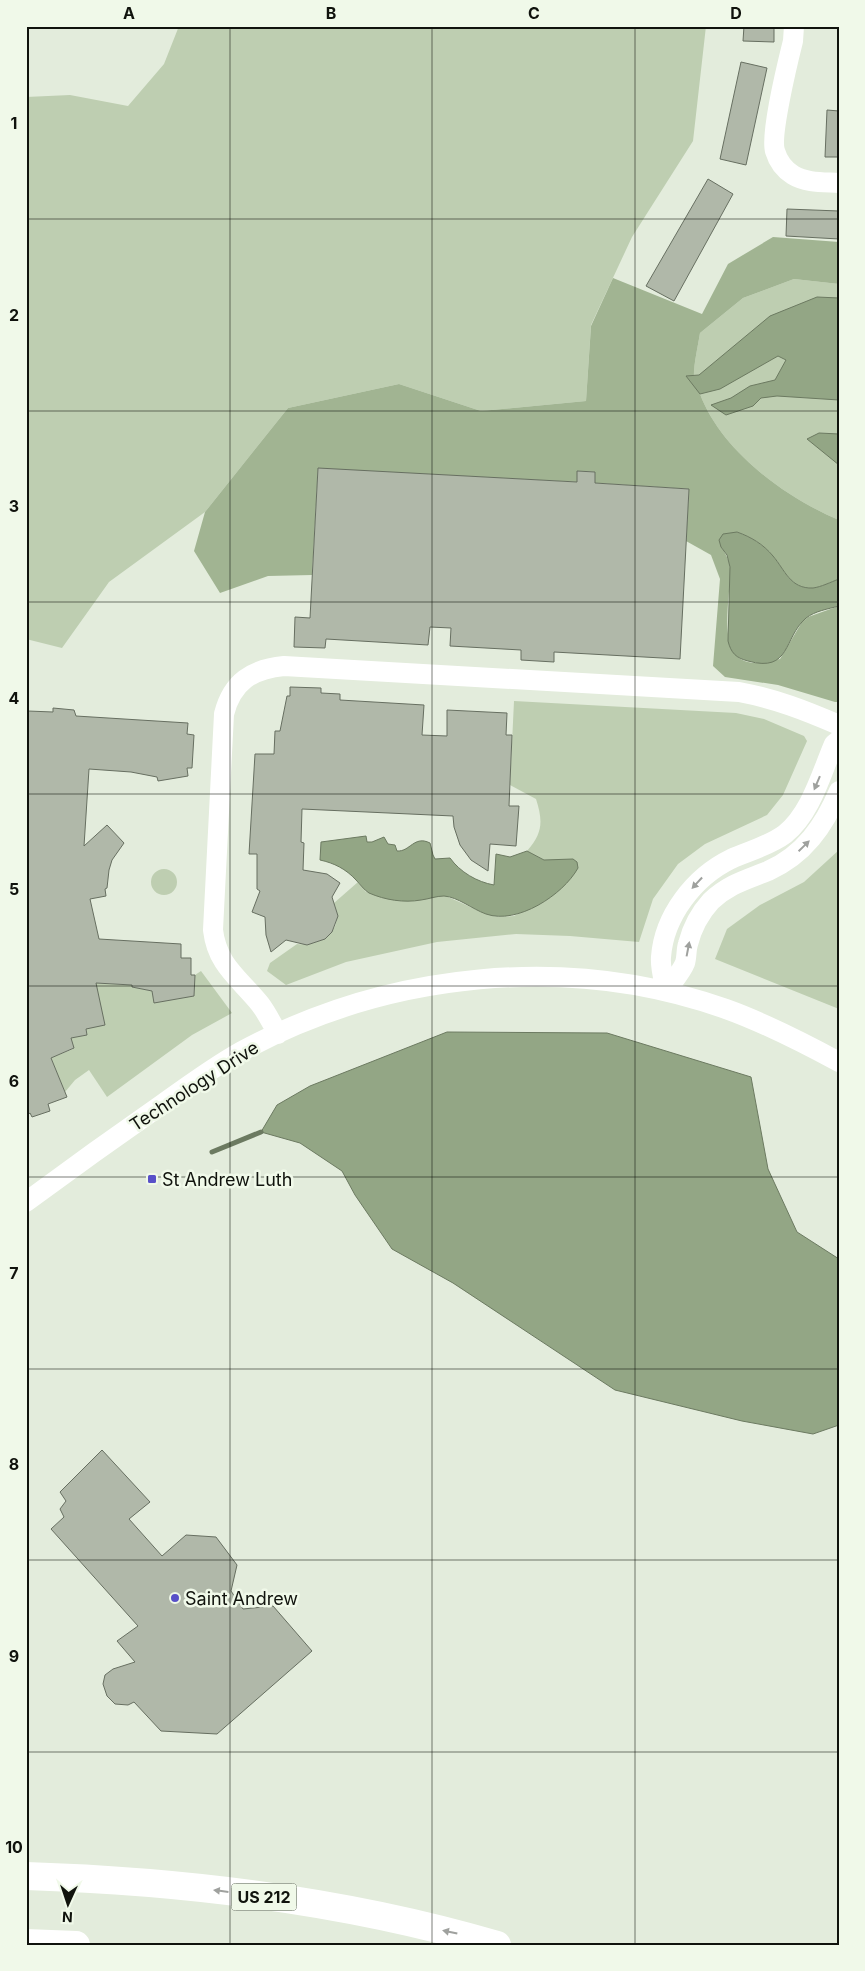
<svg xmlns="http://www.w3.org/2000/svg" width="865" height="1971" font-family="Inter,sans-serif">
	<rect width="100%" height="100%" fill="#e3ecdc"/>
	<path fill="#beceb1" d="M 179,26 L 706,26 L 693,141 L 632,237 L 591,325 L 586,401 L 481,411 L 399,384 L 288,408 L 205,512 L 109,582 L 62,648 L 26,639 L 26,97 L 70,95 L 128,106 L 164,64 Z
		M 794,279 L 839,284 L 839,520 C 784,497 721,450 700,394 C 698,389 695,384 694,379 C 693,367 698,346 700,333 L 743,298 Z
		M 514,701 L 736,713 L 764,719 L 804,736 L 807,741 L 783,795 L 767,815 L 705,844 L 678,864 L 653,899 L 639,942 L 570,936 L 516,934 L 437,942 L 346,962 L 286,985 L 267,971 L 270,963 L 297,944 C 322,946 345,931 334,903 L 358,882 L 366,892 L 421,900 L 436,896 L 446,896 L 486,914 L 498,917 L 514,916 L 546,900 L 554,860 L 544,860 L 527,851 C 543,833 543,821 536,799 L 510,785 Z
		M 839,850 L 839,1009 L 715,959 L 727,929 L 760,905 L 804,882 Z
		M151 882a13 13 0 1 1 26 0a13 13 0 1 1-26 0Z
		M 201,971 L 232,1013 L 192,1035 L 107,1097 L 89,1070 L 75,1080 L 65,1092 L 51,1058 L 73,1049 L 71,1038 L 87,1035 L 86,1029 L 96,983 L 132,985 L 132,987 L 152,991 L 154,1002 L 194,996 L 195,975 Z"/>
	<path fill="#a1b492" d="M 773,237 L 839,242 L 839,284 L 794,279 L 743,298 L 700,333 C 698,346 693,367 694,379 C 695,384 698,389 700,394 C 721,450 784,497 839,520 L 839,579 C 831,582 821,587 813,588 C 790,589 785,570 773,556 C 763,544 751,537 737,532 L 721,547 C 726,554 729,560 730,568 C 732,596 712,664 757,663 C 764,663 773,660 780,659 L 802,622 L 808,617 L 839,606 L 839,702 L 835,702 L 778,685 L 725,677 L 713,666 L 720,579 L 711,555 L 686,541 L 689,489 L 595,483 L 595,472 L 578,471 L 577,482 L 318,469 L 312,575 L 268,576 L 220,593 L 194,551 L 205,512 L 288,408 L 399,384 L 481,411 L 586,401 L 591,326 L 613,278 L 702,314 L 728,264 Z"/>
	<path fill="#93a685" stroke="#6c7a61" d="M 817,297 L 839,298 L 839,400 L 777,396 L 761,398 L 753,406 L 726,415 L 711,405 L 731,398 L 750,386 L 775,380 L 786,360 L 778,356 L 720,389 L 700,394 L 686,376 L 699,375 L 770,316 Z
		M 819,433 L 839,434 L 839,465 L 807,439 Z
		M 737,532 C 751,537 763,544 773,556 C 785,570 790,589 813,588 C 821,587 831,582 839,579 L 839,606 C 828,609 815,611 806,618 C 783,638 791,673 748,661 C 736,658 731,653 728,641 L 730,567 L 727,555 L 721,547 L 719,540 L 723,534 Z
		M 366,836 L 367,842 L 372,842 L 384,837 L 388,844 L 395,845 L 397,851 C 410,852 414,835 430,843 L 433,855 L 435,859 L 450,858 C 460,872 477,882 494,885 L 496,854 L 510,857 L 527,851 L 544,860 L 573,859 L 577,862 L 578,868 C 563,895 517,925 486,914 C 472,909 458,897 444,896 C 436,896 429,899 421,900 C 404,903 385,900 369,893 C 364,890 360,884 356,880 C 346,869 334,863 320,860 L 321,842 Z
		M 447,1032 L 607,1033 L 751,1077 L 768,1169 L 797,1232 L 839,1259 L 839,1425 L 813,1434 L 742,1421 L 615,1390 L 453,1283 L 392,1249 L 355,1195 L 342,1171 L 300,1143 L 261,1132 L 277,1105 L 310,1086 Z"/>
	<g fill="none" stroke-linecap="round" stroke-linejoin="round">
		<path stroke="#6c7a61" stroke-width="5" d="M 212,1152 L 261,1132"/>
	</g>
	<path fill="#b0b8a9" stroke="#676f61" d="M 744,26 L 774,26 L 774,42 L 743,41 Z
		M 741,62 L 767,68 L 746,165 L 720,159 Z
		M 827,110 L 839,111 L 839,157 L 825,157 Z
		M 708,179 L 733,194 L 674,301 L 646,286 Z
		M 787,209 L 839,211 L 839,239 L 786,236 Z
		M 318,468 L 577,482 L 577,471 L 595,472 L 595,483 L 689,489 L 680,659 L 554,652 L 554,662 L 521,660 L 521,650 L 450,646 L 451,628 L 430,627 L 428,645 L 326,639 L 325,648 L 294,647 L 295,617 L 310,618 Z
		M 290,687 L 321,688 L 321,693 L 340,694 L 340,700 L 424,705 L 422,735 L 447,736 L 447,710 L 507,713 L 506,735 L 512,735 L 509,806 L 519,806 L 516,846 L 490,844 L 488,871 L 471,860 L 460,845 L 454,827 L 453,816 L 302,809 L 301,842 L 304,843 L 303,870 L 327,874 L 340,883 L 332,897 L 338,916 L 332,932 L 325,939 L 307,945 L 286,940 L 271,952 L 266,935 L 265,917 L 252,912 L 260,891 L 257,889 L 257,854 L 249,854 L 255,754 L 274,754 L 275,731 L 280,731 L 287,696 L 290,696 Z
		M 53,708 L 74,710 L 76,716 L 188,723 L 187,734 L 194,735 L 192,768 L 187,768 L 188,776 L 158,781 L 157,777 L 131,772 L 89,769 L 84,846 L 107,825 L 124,843 L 112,860 L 109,870 L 107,888 L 105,889 L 106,896 L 90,899 L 99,939 L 181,944 L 181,958 L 191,958 L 191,975 L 195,975 L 194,996 L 154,1003 L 152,991 L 132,987 L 132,985 L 96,983 L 105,1025 L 86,1029 L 87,1035 L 71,1038 L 74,1048 L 51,1058 L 67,1097 L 48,1104 L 50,1111 L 32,1117 L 30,1113 L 26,1116 L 26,720 L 28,711 L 53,712 Z
		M 102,1450 L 150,1502 L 129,1519 L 162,1556 L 186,1535 L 216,1537 L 237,1565 L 231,1591 L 243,1609 L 273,1606 L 312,1651 L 217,1734 L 161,1731 L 134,1702 L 128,1705 L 115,1704 L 107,1696 L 103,1684 L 105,1675 L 113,1669 L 135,1662 L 117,1641 L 138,1626 L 51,1529 L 64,1517 L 60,1509 L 66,1501 L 60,1492 Z"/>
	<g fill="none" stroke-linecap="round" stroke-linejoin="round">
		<path stroke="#fff" stroke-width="20" d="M 794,26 L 793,41 C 788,61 770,135 775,151 C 778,161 785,170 793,175 C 806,183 824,182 839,183
			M 666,991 C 664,981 660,968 661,957 C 664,916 694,877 731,859 C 749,851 769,846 785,834 C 811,813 821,774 834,744 L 839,740
			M 666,991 C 672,982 681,973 685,963 C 687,957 686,950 688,944 C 692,928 700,913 711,901 C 729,884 746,880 768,871 C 804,855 824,826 839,791
			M 278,1034 C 272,1024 267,1013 260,1004 C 239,978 217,965 213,930 L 224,714 C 232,682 252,669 284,666 L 739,692 C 776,699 804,710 839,725
			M 26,1202 C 72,1168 118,1135 164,1103 C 189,1085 215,1066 242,1051 C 388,972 568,953 726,1009 C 765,1023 802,1042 839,1062"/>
		<path stroke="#fff" stroke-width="28" d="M 26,1876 C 182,1881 347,1901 497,1945
			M 26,1943 L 76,1945"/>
	</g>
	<defs><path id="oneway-solid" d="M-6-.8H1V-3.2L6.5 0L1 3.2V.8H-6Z" transform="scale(1.25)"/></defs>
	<g fill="#9fa19e">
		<use href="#oneway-solid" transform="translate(817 783) rotate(113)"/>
		<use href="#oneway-solid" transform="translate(804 846) rotate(-44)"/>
		<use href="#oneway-solid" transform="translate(697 883) rotate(133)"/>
		<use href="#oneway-solid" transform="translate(688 949) rotate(-79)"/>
		<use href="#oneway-solid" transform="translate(221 1891) rotate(-173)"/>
		<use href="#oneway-solid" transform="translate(450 1932) rotate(-168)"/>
	</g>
	<path fill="none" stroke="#10130d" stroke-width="1" stroke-opacity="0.55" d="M 230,26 L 230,1945M 432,26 L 432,1945M 635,26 L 635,1945M 26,219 L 839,219M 26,411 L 839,411M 26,602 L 839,602M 26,794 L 839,794M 26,986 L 839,986M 26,1177 L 839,1177M 26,1369 L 839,1369M 26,1560 L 839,1560M 26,1752 L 839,1752"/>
	<g fill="#5850c8" stroke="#f0f9e9" stroke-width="2">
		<rect x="147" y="1174" width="10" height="10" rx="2.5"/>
		<circle cx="175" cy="1598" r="5"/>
	</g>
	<g text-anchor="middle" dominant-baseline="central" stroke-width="5" stroke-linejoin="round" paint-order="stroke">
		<rect fill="#f0f9e9" stroke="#53584f" stroke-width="1" x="231.5" y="1883.5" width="65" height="27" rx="4"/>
		<g font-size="16" font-weight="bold" fill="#10130d">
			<text x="264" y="1897">US 212</text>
		</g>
		<g font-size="18" fill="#10130d" stroke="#f0f9e9">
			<text transform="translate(194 1086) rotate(-33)">Technology Drive</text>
		</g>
		<g font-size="18" fill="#10130d" stroke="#f0f9e9" text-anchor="start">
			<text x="162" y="1179">St Andrew Luth</text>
			<text x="185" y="1598">Saint Andrew</text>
		</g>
	</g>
	<rect width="865" height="1971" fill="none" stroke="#f0f9e9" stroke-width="55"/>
	<g transform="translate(68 1904) rotate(183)" stroke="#f0f9e9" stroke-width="4" paint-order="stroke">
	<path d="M0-4L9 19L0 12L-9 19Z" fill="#10130d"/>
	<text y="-8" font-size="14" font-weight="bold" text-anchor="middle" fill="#10130d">N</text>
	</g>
	<rect x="28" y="28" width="810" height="1916" fill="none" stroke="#10130d" stroke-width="2"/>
	<g font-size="16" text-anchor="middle" font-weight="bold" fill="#10130d">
		<text x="129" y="19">A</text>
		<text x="331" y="19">B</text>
		<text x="534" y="19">C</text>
		<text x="736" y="19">D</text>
		<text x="14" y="129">1</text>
		<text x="14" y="321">2</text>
		<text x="14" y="512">3</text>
		<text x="14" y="704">4</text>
		<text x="14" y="895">5</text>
		<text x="14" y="1087">6</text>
		<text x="14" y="1279">7</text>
		<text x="14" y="1470">8</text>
		<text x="14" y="1662">9</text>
		<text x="14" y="1853">10</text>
	</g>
</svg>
